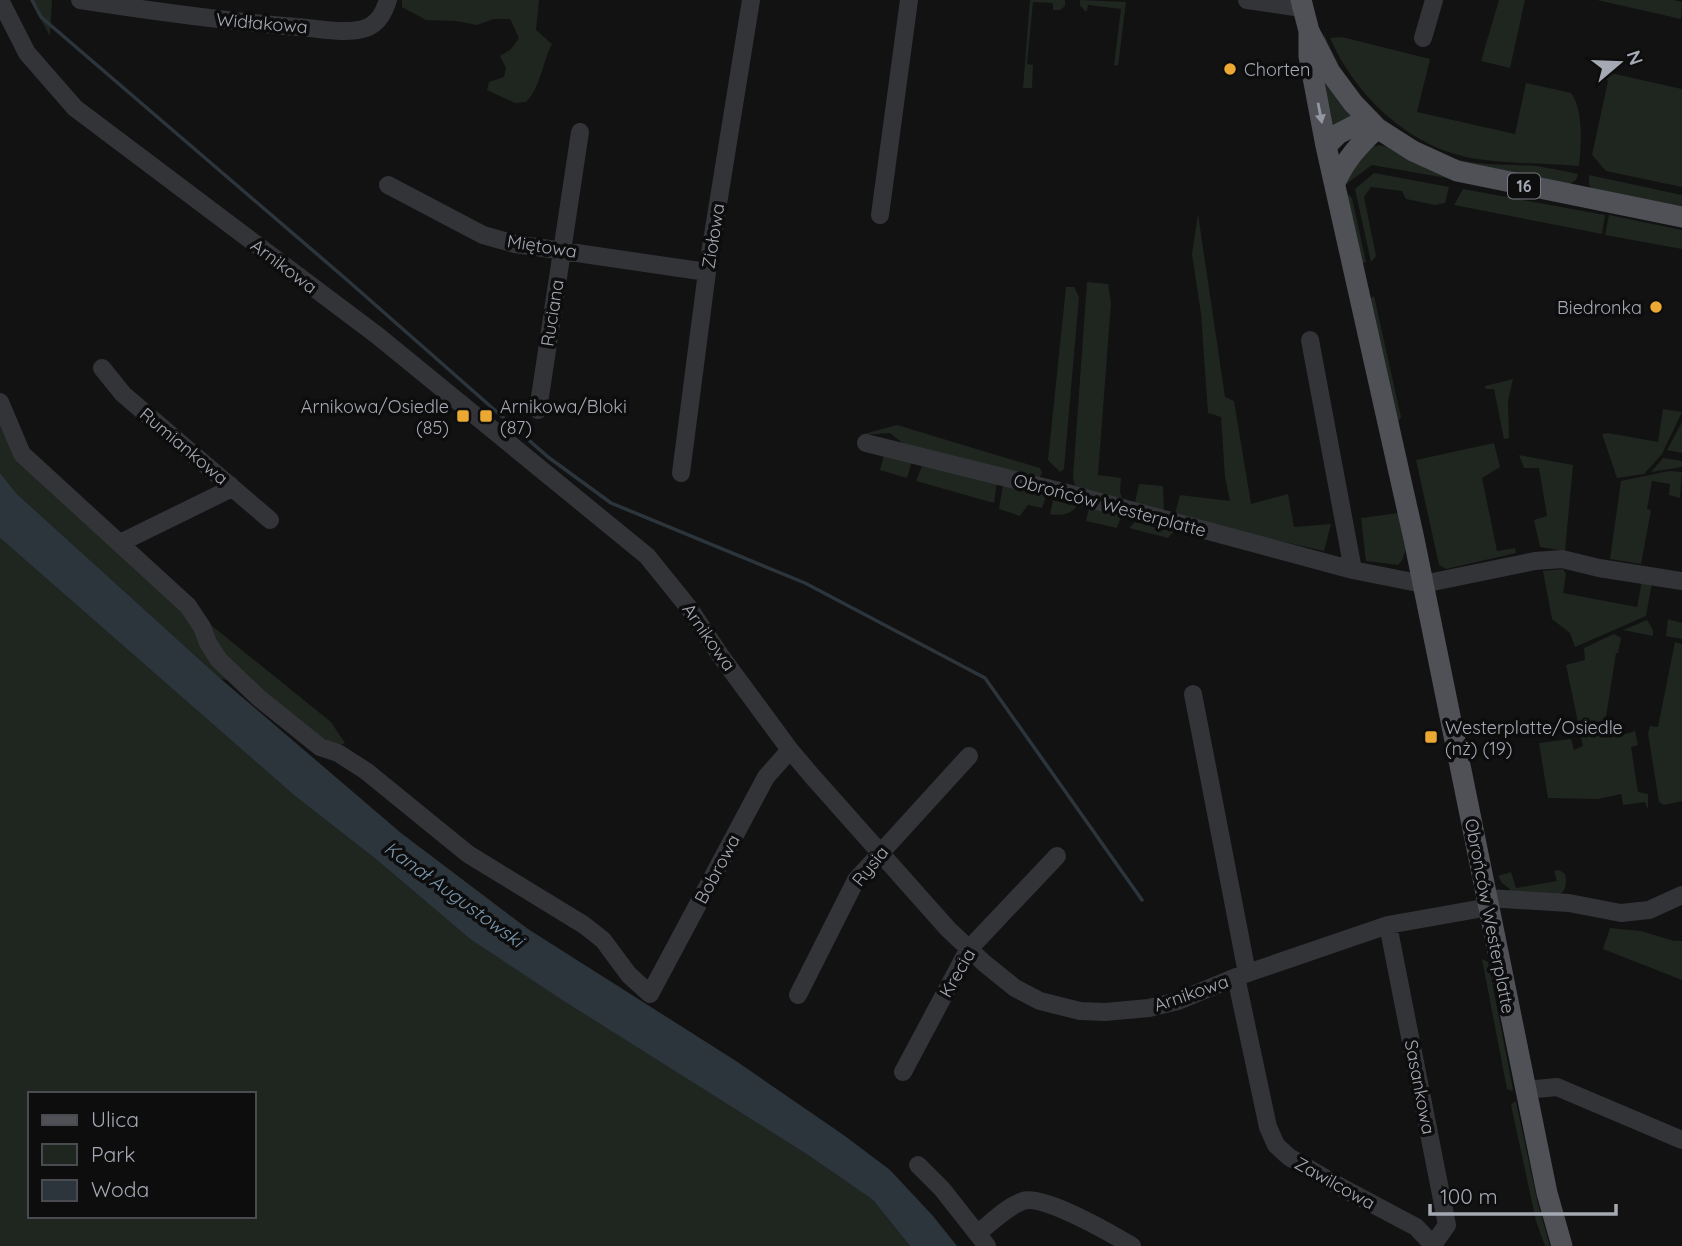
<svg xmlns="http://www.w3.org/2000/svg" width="1682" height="1246" font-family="Quicksand,sans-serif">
	<rect width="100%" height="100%" fill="#121213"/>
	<path fill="#1e261f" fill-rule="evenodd" d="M 30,0 L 52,0 L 50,36 Z
		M 402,0 L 539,0 L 536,30 L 552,44 C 542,63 541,87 526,102 L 515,103 L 487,90 L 489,82 L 504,77 L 506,68 L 500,56 L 511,49 L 519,38 L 510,19 L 494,19 L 477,25 L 456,21 L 426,20 L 402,7 Z
		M 1030,0 L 1065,0 L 1065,6 L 1060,10 L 1053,10 L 1053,3 L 1033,2 L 1027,64 L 1033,65 L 1032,88 L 1023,88 Z
		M 1080,0 L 1126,2 L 1118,66 L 1114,65 L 1121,9 L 1088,5 L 1087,11 L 1085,11 L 1080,5 Z
		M 1499,0 L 1525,0 L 1510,68 L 1481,61 Z
		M 1597,0 L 1674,0 L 1682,2 L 1681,19 Z
		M 1324,34 C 1346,88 1393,140 1451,158 C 1478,166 1507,164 1536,166 C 1550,168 1564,171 1578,174 L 1576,180 L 1568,185 C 1532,177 1493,172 1458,162 C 1396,143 1352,94 1324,38 Z
		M 1342,37 L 1430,59 L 1417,112 L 1515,134 L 1526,83 L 1571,93 C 1584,111 1581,144 1579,166 C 1545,163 1510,164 1477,159 C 1411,149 1356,97 1330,38 Z
		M 1317,72 L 1352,115 L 1334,130 Z
		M 1606,72 L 1682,89 L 1682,187 L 1606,171 L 1592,155 L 1608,81 L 1603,76 Z
		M 1379,145 L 1388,147 L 1427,169 L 1458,180 L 1372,165 L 1345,185 L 1345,177 L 1369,148 Z
		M 1374,173 L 1449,187 L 1445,203 L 1435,205 L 1406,199 L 1402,191 L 1371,187 L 1364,197 L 1376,256 L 1371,262 L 1355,189 Z
		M 1589,175 L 1682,195 L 1682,206 L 1593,190 L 1589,185 Z
		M 1463,189 L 1605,215 L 1602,234 L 1454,205 Z
		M 1347,193 L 1352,198 L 1366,262 L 1363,263 L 1360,260 Z
		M 1198,214 L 1225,397 L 1234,401 L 1251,504 L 1288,494 L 1294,527 L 1331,524 L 1324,551 L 1174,517 L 1180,495 L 1230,501 L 1225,477 L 1221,417 L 1208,413 L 1201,314 L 1192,254 Z
		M 1609,215 L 1682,230 L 1682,249 L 1605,235 Z
		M 1087,282 L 1108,284 L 1111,303 L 1098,475 L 1121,478 L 1120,492 L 1124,504 L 1075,486 L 1073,477 Z
		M 1066,287 L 1074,287 L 1079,297 L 1064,469 L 1060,472 L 1048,460 Z
		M 1374,296 L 1401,417 L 1397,423 L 1369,300 Z
		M 1513,379 L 1508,401 L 1509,438 L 1504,439 L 1494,389 L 1486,389 L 1485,386 Z
		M 1663,409 L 1682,412 L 1662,454 L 1644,474 L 1617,478 L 1602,434 L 1608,433 L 1658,442 Z
		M 0,414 L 17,454 L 206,621 L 331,722 L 345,743 L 334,747 L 247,683 L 221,679 L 17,494 L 0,473 Z
		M 1682,422 L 1682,453 L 1667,450 Z
		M 897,425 L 1040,468 L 1042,473 L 1038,480 L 911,450 L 890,433 L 860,435 Z
		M 1494,443 L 1500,467 L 1482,478 L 1497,551 L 1515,548 L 1516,553 L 1446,569 L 1439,565 L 1416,460 Z
		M 884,455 L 912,461 L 907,478 L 880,470 Z
		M 1519,455 L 1573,465 L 1565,551 L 1540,547 L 1534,520 L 1547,516 L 1539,468 L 1524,468 Z
		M 1663,458 L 1682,461 L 1682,467 L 1651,472 Z
		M 922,466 L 997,482 L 994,503 L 916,481 Z
		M 1669,471 L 1682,472 L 1680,498 L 1669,495 L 1670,484 L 1652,481 L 1647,509 L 1651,510 L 1641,564 L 1610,559 L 1621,481 Z
		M 1003,484 L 1046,496 L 1042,508 L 1028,505 L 1020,516 L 999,509 Z
		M 1139,484 L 1163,486 L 1164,515 L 1134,507 Z
		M 1053,500 L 1077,506 C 1070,515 1061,516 1050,514 Z
		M 1089,508 L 1121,517 L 1117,528 L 1086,521 Z
		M 1399,513 C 1402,530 1412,552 1398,565 L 1366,561 L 1361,518 Z
		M 1135,522 L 1174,531 L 1168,538 L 1129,528 Z
		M 0,538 L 295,796 L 377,860 L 470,939 L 562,1000 L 808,1155 L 873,1200 L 910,1246 L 0,1246 ZM 30,1094 L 254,1094 L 254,1216 L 30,1216 Z
		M 1563,569 L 1566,574 L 1563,593 L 1637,607 L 1642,581 L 1652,583 L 1646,616 L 1575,647 L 1570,633 L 1552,619 L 1543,571 Z
		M 1668,619 L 1682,623 L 1682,639 L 1666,636 Z
		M 1647,620 L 1653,630 L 1653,636 L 1623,630 Z
		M 1614,634 L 1621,638 L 1618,653 L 1616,653 L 1604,729 L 1626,734 L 1635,731 L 1638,745 L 1631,747 L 1638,792 L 1648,794 L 1648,810 L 1645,802 L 1623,805 L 1621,794 L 1598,799 L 1548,798 L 1539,743 L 1571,739 L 1574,750 L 1583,746 L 1566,665 L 1585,660 L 1584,648 Z
		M 1675,642 L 1682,644 L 1682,801 L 1664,805 L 1659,802 L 1648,733 L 1650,726 L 1658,727 Z
		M 1559,870 L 1565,874 C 1573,909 1530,894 1510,892 L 1510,889 L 1502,883 L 1498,876 L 1511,872 L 1516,888 L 1557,881 L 1554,871 Z
		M 1610,928 L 1641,931 L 1674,941 L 1682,941 L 1682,980 L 1603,949 Z
		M 1482,959 L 1488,962 L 1513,1089 L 1512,1091 L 1507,1089 Z
		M 1514,1102 L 1516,1102 L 1538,1204 L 1550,1246 L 1545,1246 L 1536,1221 L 1511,1105 Z"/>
	<path fill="#2c353b" d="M 0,473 L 17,494 L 221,679 L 401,833 L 528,929 L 736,1061 L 845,1136 L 890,1170 L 933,1216 L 957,1246 L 910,1246 L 873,1200 L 808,1155 L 562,1000 L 470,939 L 377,860 L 295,796 L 0,538 Z"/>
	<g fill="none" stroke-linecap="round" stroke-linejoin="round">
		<path stroke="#2c353b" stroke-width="3.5" d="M 32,0 L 41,17 L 346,279 L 548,457 L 611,503 L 805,583 L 985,678 L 1142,900"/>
		<path stroke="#333438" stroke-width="18" d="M 0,0 L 27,53 L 75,108 L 378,336 L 647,556 L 689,608 L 720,655 L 790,750 L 812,776 L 948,929 L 984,963 L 1015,988 L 1040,1001 L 1080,1011 L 1105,1012 L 1149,1008 L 1178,1001 L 1236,977 L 1388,925 L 1489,907
			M 80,0 C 152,11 224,21 297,27 C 318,28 345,35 366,28 C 379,23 384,12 388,0
			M 1247,0 L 1302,8
			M 1423,38 L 1434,0
			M 388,185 L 483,235 L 515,244 L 707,272
			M 880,215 L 909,0
			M 1310,340 L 1353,570
			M 102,368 L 123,394 L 270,520
			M 0,402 L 22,454 L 188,606 L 202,627 L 208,643 L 219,660 L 259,698 L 320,747 L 338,753 L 366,771 L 468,854 L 584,925 L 603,940 L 629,975 L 650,994 L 766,777 L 790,750
			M 538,410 L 580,132
			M 866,443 L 1067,493 L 1353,570 L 1423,584 L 1535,561 L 1562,559 L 1599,568 L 1682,581
			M 681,473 L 707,272 L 751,0
			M 120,543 L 226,491 L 230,485
			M 1193,694 L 1247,973
			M 1487,898 L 1569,903 L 1621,913 L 1649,910 L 1682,895
			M 1388,925 L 1447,1225 L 1433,1245
			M 1236,977 L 1268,1127 L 1276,1145 L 1289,1157 L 1337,1185 L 1416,1227 L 1434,1246
			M 798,995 L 856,880 L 969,756
			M 903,1072 L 968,950 L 1057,856
			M 1525,1090 L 1557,1087 L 1682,1140
			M 918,1165 L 942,1189 L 987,1246
			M 978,1233 C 991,1223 1006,1207 1023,1201 C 1043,1194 1112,1234 1132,1246"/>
		<path stroke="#4f5157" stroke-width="21" d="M 1301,0 L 1309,31 L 1330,72 L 1353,103 L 1377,128 L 1413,151 L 1457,171 L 1682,217
			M 1309,31 L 1309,56 L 1326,146 L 1414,539 L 1547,1193 L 1562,1246
			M 1326,146 L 1338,134 L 1367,119
			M 1335,183 C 1345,160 1359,145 1377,128"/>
	</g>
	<defs><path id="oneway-solid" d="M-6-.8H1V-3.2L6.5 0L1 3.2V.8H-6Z" transform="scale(1.75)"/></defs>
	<use fill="#9397a1" href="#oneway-solid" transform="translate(1320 113) rotate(79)"/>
	<g fill="#eba832" stroke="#0d0d0e" stroke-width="2.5">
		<circle cx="1230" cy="69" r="7"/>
		<circle cx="1656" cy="307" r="7"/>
		<rect x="456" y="409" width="14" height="14" rx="3.5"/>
		<rect x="479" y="409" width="14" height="14" rx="3.5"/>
		<rect x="1424" y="730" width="14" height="14" rx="3.5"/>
	</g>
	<g text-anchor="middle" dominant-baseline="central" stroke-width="7" stroke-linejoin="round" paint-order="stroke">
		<rect fill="#0d0d0e" stroke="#777a82" stroke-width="2" x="1508" y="173.5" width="32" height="25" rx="5"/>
		<g font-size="16" font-weight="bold" fill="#a4a9b3">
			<text x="1524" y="186">16</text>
		</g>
		<g font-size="18" fill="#a4a9b3" stroke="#0d0d0e">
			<text transform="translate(262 23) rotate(5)">Widłakowa</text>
			<text transform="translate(713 236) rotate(-81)">Ziołowa</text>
			<text transform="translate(542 246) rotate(9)">Miętowa</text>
			<text transform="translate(284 266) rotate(37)">Arnikowa</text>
			<text transform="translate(552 313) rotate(-81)">Ruciana</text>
			<text transform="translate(184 446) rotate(40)">Rumiankowa</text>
			<text transform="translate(1110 505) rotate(15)">Obrońców Westerplatte</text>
			<text transform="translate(709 637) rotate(55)">Arnikowa</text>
			<text transform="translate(870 866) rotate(-51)">Rysia</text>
			<text transform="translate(717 869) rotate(-62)">Bobrowa</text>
			<text transform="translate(1490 916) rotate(79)">Obrońców Westerplatte</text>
			<text transform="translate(957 973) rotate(-60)">Krecia</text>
			<text transform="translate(1191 993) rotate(-19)">Arnikowa</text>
			<text transform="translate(1420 1087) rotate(79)">Sasankowa</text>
			<text transform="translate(1335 1183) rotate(29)">Zawilcowa</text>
		</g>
		<g font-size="18" fill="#a4a9b3" stroke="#0d0d0e" text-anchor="start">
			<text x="1244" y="69">Chorten</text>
			<text x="1642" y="307" text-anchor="end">Biedronka</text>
			<text x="449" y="406" text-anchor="end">Arnikowa/Osiedle<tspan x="449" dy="21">(85)</tspan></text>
			<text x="500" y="406">Arnikowa/Bloki<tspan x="500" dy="21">(87)</tspan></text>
			<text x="1445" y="727">Westerplatte/Osiedle<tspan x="1445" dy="21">(nż) (19)</tspan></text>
		</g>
		<g font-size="19" font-style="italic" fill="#7b98ae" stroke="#0d0d0e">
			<text transform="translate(454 894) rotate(36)">Kanał Augustowski</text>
		</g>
	</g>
	<rect x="28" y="1092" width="228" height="126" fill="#0d0d0e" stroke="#494b50" stroke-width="2"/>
	<rect x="42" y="1115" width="35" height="10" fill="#4f5157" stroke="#494b50" stroke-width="2"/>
	<text x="91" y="1127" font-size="21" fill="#a4a9b3">Ulica</text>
	<rect x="42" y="1144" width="35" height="21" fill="#1e261f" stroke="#494b50" stroke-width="2"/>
	<text x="91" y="1162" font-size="21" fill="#a4a9b3">Park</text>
	<rect x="42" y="1180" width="35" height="21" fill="#2c353b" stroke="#494b50" stroke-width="2"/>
	<text x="91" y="1197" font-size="21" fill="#a4a9b3">Woda</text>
	<g transform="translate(1619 63) rotate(71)" stroke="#0d0d0e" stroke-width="5" paint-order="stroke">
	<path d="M0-5L12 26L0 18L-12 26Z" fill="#a4a9b3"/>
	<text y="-10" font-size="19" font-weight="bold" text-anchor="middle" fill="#a4a9b3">N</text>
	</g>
	<path d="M1430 1204v10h186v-10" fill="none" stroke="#a4a9b3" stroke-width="3.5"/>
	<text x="1440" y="1204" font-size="21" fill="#a4a9b3" stroke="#0d0d0e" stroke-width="5" paint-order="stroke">100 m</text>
</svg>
